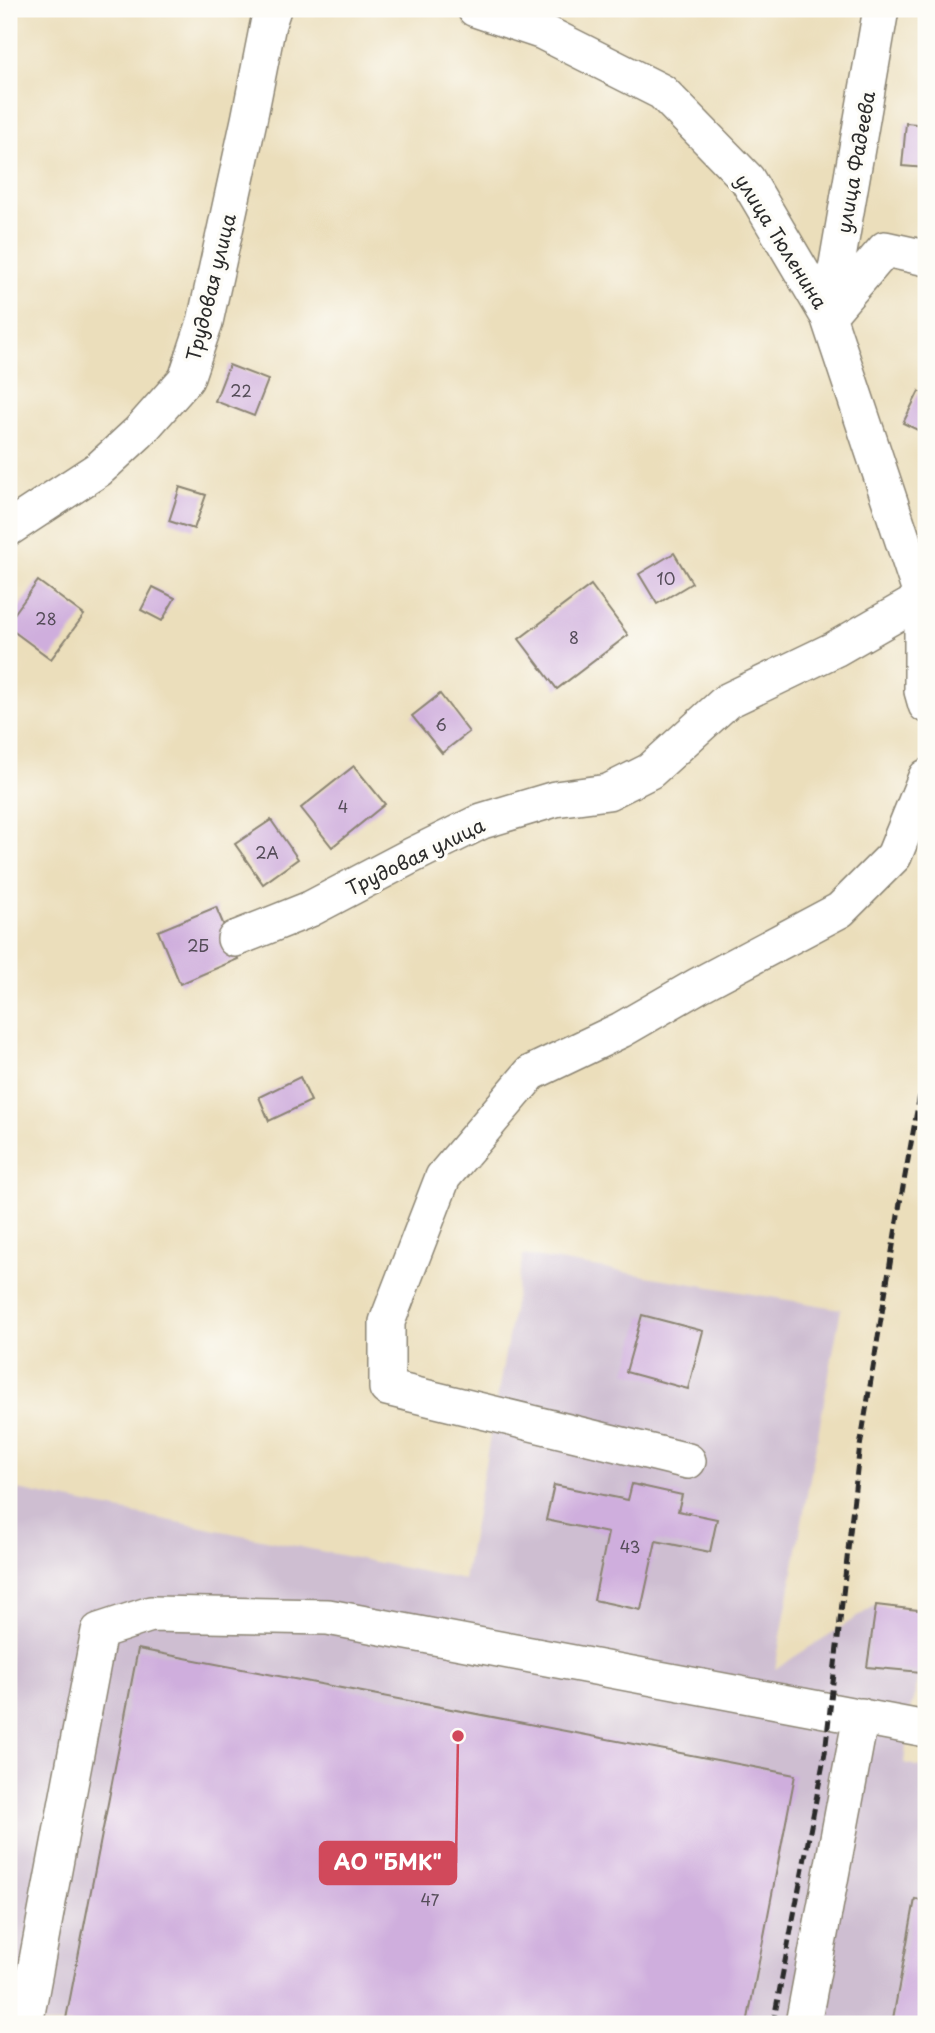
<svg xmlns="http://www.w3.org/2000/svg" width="935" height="2033" font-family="'Playpen Sans',sans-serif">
	<rect width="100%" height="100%" fill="#fdfcf7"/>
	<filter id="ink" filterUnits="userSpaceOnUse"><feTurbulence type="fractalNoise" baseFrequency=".0143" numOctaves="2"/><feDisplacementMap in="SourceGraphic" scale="14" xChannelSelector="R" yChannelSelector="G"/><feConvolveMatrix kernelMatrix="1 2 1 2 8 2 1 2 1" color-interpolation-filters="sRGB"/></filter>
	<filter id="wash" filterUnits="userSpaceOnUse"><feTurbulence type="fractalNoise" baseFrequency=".00686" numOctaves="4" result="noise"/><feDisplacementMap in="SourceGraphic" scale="28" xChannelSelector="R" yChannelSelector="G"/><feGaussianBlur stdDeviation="1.57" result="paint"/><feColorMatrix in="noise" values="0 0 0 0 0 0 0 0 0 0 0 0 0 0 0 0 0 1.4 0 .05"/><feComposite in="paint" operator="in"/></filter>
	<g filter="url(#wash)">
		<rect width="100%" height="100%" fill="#ebdebb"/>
		<path fill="#cebed1" d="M 523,1255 L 841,1309 L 775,1669 L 876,1605 L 926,1611 L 921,1672 L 910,1710 L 904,1763 L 926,1768 L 926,2024 L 9,2024 L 9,1508 L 18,1490 L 464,1580 Z"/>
		<g id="blocks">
			<path fill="#cfaedd" d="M 906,123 L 926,125 L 926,168 L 902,166 Z
				M 229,365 L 268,380 L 254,416 L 215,401 Z
				M 919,391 L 926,395 L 926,434 L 903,423 Z
				M 180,487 L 206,495 L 194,529 L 169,521 Z
				M 674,553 L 692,583 L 657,604 L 639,574 Z
				M 38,581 L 84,615 L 51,659 L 9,628 L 9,621 Z
				M 591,585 L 628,635 L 557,689 L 519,639 Z
				M 153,587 L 175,598 L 162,621 L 141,610 Z
				M 440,694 L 469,732 L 442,753 L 412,716 Z
				M 354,766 L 385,804 L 332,847 L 301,808 Z
				M 271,820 L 298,859 L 263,884 L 235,844 Z
				M 216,907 L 238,959 L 180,984 L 158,931 Z
				M 300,1077 L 311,1101 L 269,1121 L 259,1097 Z
				M 642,1315 L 703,1331 L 688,1389 L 626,1372 Z
				M 632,1484 L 682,1495 L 678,1511 L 717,1519 L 710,1552 L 656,1541 L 641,1610 L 594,1600 L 608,1533 L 546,1520 L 554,1485 L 628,1500 Z
				M 876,1605 L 926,1611 L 921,1672 L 867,1667 Z
				M 138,1649 L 795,1775 L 747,2024 L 65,2024 Z
				M 915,1899 L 926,1901 L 926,2024 L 892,2024 Z"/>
		</g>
	</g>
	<g filter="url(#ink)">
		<use href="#blocks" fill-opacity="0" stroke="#8b8473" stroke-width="2"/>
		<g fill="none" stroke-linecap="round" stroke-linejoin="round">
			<defs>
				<path id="minor" d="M 475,9 L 543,32 L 662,92 L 747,179 L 828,316 L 926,610
					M 828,316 L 881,9
					M 828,316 L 885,249 L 926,258
					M 9,528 L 99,469 L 139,432 L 186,379 L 205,322 L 249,120 L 268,24 L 273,9
					M 235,939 L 310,909 L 409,857 L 482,821 L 555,799 L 608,792 L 650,771 L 727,701 L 835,649 L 922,599 L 922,691 L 926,705
					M 688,1461 L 387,1388 L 387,1322 L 443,1177 L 531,1073 L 621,1030 L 699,985 L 840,910 L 894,856 L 926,777
					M 25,2024 L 99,1631 L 151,1614 L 328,1617 L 926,1729
					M 803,2024 L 861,1716"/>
			</defs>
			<use href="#minor" stroke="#8b8473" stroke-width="38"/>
			<use href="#minor" stroke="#fff" stroke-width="35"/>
			<path stroke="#2b2b2b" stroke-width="5" stroke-dasharray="10 5" stroke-linecap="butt" d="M 773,2024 L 825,1753 L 859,1453 L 900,1203 L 926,1062"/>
		</g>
	</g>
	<g text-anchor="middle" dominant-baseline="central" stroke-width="7" stroke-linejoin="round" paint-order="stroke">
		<g font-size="16" fill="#544c58">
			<text x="241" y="390">22</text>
			<text x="666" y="578">10</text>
			<text x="46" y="618">28</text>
			<text x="574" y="637">8</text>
			<text x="441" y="724">6</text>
			<text x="343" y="806">4</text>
			<text x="267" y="852">2А</text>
			<text x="198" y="945">2Б</text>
			<text x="630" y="1546">43</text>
			<text x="430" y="1899">47</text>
		</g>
		<g font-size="19" fill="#2b2b2b" stroke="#fdfcf7">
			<text transform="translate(855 162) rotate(-80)">улица Фадеева</text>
			<text transform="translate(782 241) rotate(58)">улица Тюленина</text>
			<text transform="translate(210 287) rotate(-76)">Трудовая улица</text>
			<text transform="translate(415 856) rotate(-26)">Трудовая улица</text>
		</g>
	</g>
	<path fill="none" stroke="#d1495b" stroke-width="2.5" d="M458 1736L456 1863"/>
	<circle fill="#d1495b" stroke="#fdfcf7" stroke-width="2.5" cx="458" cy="1736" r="7"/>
	<rect fill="#d1495b" stroke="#d1495b" stroke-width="2.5" x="320" y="1842" width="136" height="42" rx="7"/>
	<g font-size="21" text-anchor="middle" font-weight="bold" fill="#fff">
		<text x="388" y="1870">АО "БМК"</text>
	</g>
	<rect width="935" height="2033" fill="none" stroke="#fdfcf7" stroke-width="35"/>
</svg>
